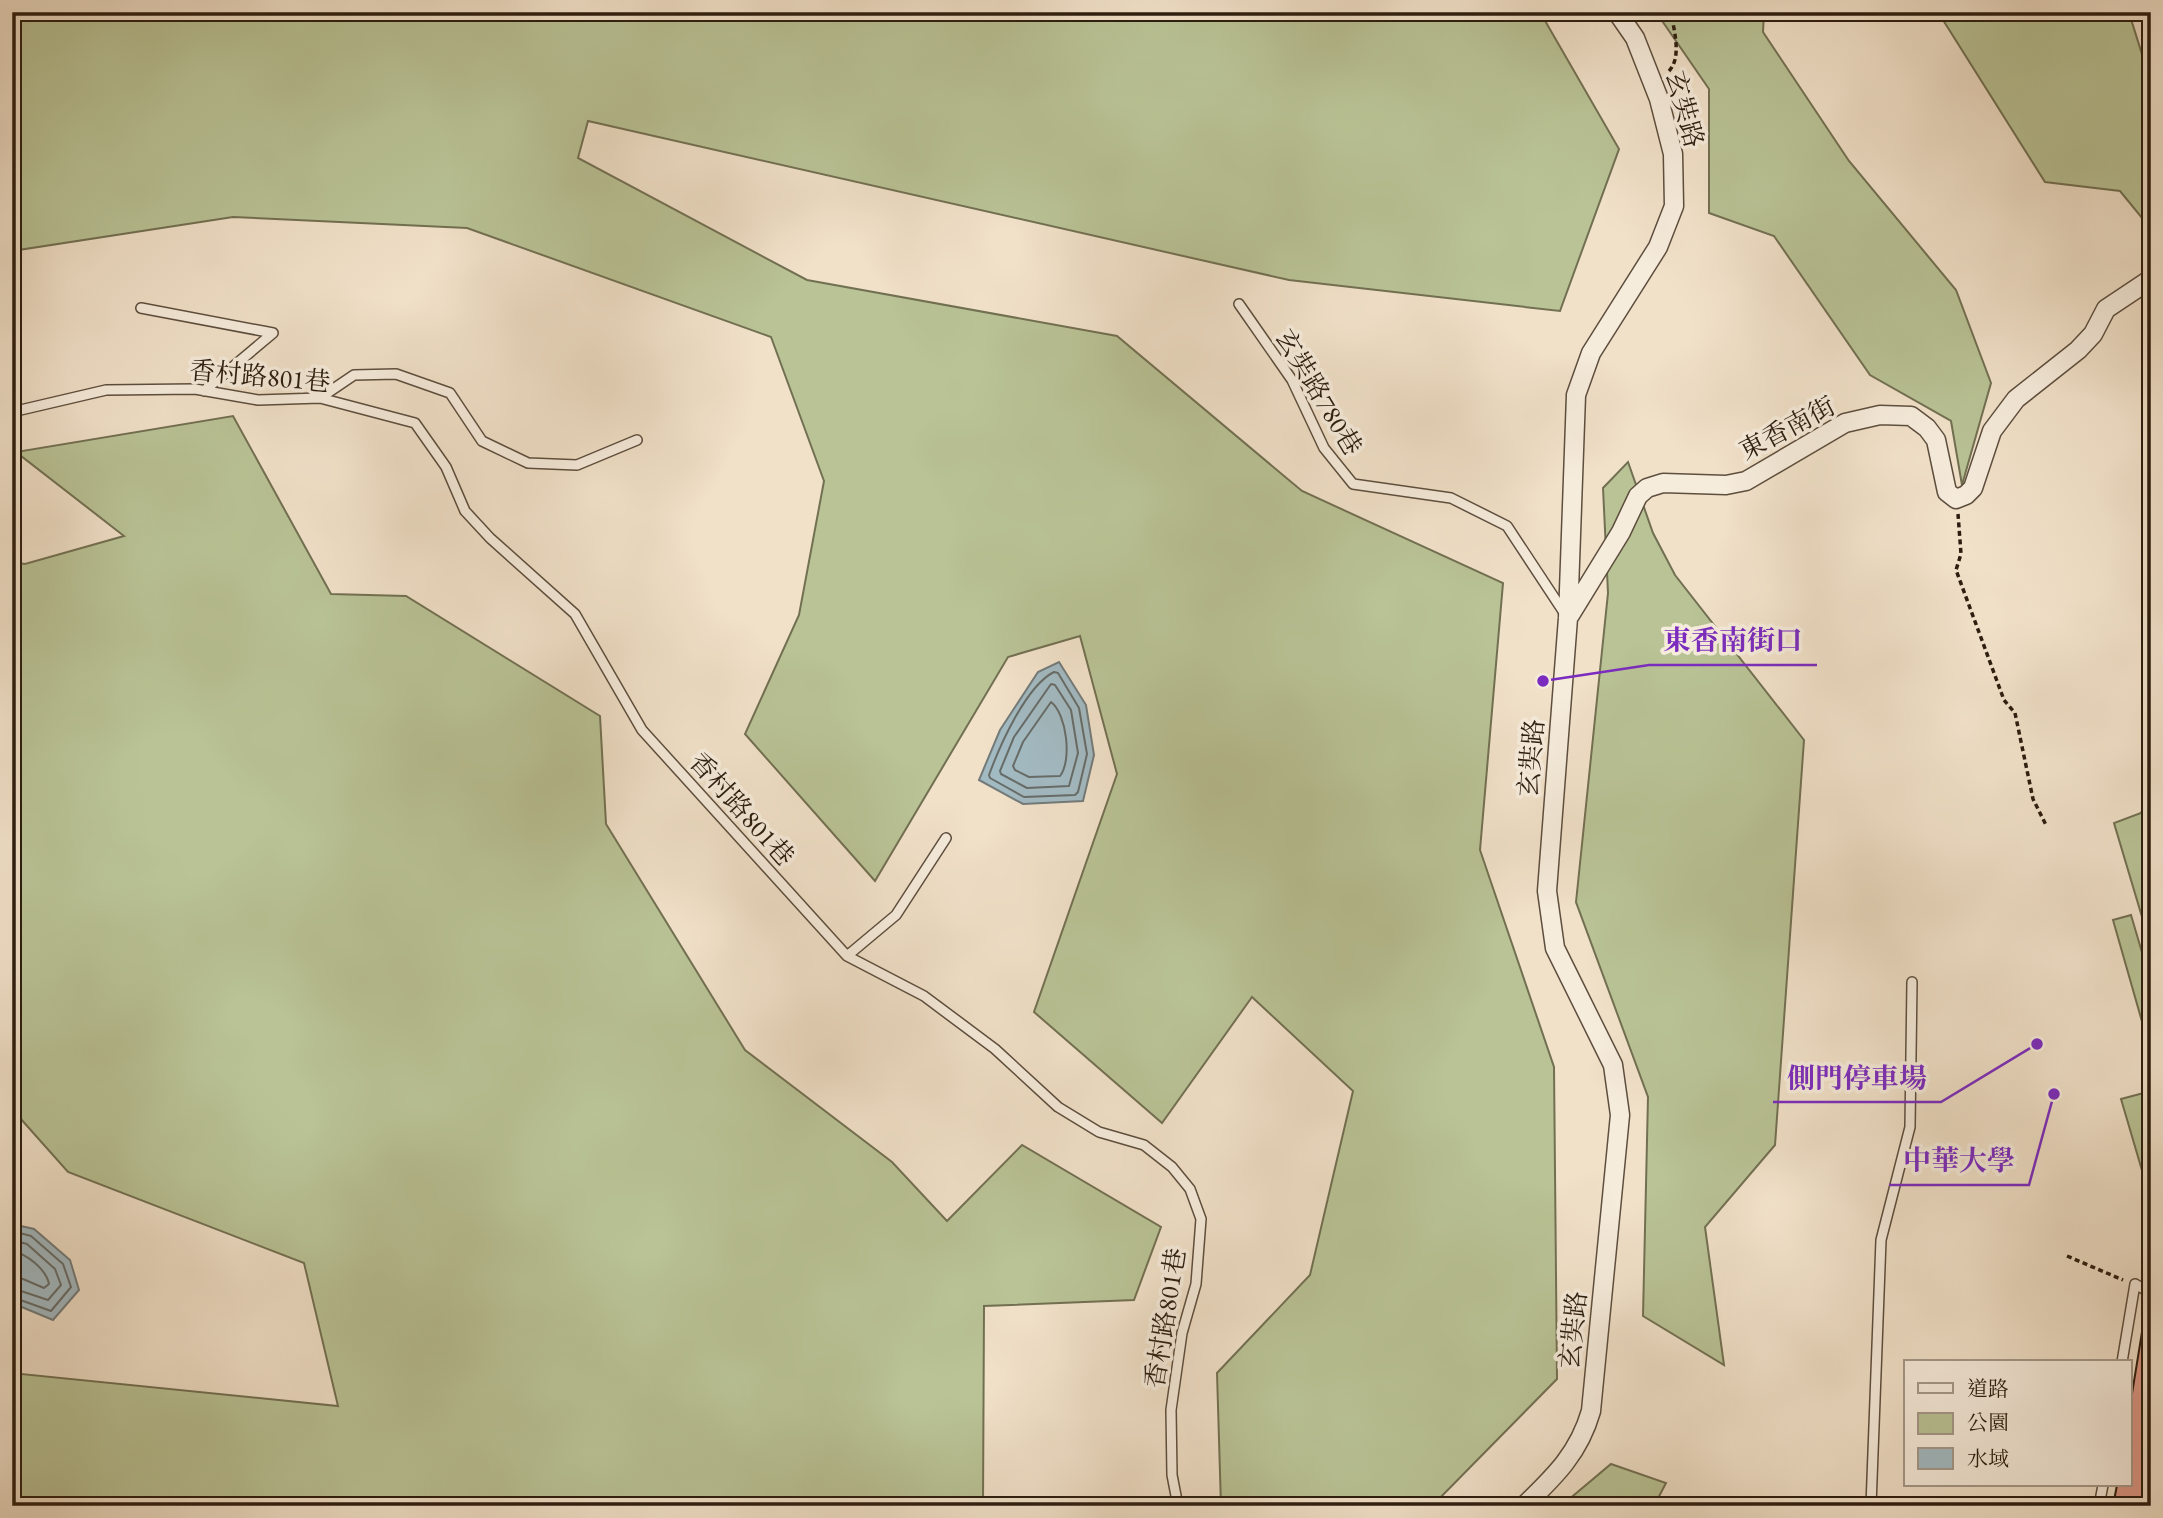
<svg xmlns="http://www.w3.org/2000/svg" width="2163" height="1518" font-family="'EB Garamond','Noto Serif TC',serif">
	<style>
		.green { fill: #b9c396; stroke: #727052; stroke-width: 2 }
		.water { fill: #a2bac2; stroke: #737b7a; stroke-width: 2 }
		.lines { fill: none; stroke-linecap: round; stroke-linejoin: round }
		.shore { stroke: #676c68; stroke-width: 2 }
		.building { fill: #dc9786; stroke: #2c1d0f; stroke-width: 2 }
		.service-casing { stroke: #5d4e3e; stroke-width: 12 }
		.minor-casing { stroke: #5d4e3e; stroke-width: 21 }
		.path { stroke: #2c1d0f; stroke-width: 3.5; stroke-dasharray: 5 3.5; stroke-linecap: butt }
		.service { stroke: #f6ecdc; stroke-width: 9 }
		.minor { stroke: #f6ecdc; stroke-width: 18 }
		.labels { text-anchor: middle; stroke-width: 7; stroke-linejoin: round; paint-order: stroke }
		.street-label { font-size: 26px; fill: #2c1d0f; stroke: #f6ecdc }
		.leader { fill: none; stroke: #7b2cbf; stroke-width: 2.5 }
		.callout-dot { fill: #7b2cbf; stroke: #f6ecdc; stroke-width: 2.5 }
		.callout-label { font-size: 28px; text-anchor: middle; font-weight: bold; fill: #7b2cbf; stroke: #f6ecdc; stroke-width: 7; stroke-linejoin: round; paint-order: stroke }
	</style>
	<rect width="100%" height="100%" fill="#f1e1c9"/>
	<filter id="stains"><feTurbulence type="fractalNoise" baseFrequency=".00286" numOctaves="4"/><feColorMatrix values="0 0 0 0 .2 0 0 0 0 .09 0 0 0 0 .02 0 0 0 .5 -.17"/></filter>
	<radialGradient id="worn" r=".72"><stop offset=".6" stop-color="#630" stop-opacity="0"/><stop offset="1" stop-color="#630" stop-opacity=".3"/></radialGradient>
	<!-- green -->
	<path class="green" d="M 12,12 L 1540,12 L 1619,149 L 1560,311 L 1289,280 L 588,121 L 578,158 L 807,280 L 1117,336 L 1302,491 L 1503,583 L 1480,850 L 1554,1067 L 1557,1379 L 1432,1506 L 1221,1506 L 1217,1373 L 1310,1275 L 1353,1091 L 1252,997 L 1162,1123 L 1034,1012 L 1117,774 L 1080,636 L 1008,657 L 875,881 L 745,734 L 799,615 L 824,481 L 771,337 L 467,228 L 233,217 L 12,251 Z
		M 1656,12 L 1764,12 L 1763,32 L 1849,161 L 1956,290 L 1991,383 L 1962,485 L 1951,421 L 1870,375 L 1774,236 L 1709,213 L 1709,89 Z
		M 1938,12 L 2135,12 L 2131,19 L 2151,83 L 2151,229 L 2120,191 L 2045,182 Z
		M 233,416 L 331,594 L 406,596 L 600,716 L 606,824 L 745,1050 L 892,1162 L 947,1221 L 1022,1145 L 1161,1227 L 1134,1300 L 984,1306 L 983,1506 L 12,1506 L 12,1373 L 338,1406 L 304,1263 L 68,1172 L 12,1109 L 12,562 L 25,564 L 124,536 L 16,452 Z
		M 1628,462 L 1653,533 L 1675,575 L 1804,740 L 1775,1145 L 1705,1227 L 1724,1365 L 1643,1316 L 1648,1097 L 1576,902 L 1608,593 L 1603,488 Z
		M 2151,794 L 2151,947 L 2114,823 L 2141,813 Z
		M 2131,915 L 2151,983 L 2151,1053 L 2113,920 Z
		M 2151,1091 L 2151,1201 L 2121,1099 Z
		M 1611,1464 L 1666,1483 L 1654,1506 L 1561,1506 Z"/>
	<!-- water -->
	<path class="water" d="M 1059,662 L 1086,705 L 1094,755 L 1083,801 L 1023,804 L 979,780 L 1000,730 L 1038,672 Z
		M 12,1224 L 34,1229 L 70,1260 L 79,1290 L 53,1320 L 12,1303 Z"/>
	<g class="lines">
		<!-- shore -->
		<path class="shore" d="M 1054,672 L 1058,673 L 1079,708 L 1087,754 L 1078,792 L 1075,795 L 1024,797 L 990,778 L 989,775 C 1000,745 1026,686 1054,672 Z
			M 1051,684 L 1055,685 L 1071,710 L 1078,753 L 1069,786 L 1027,788 L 1001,774 L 1000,771 L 1014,737 Z
			M 1051,702 C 1067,714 1072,761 1060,776 L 1029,777 L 1015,770 L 1013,766 L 1023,742 Z
			M 12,1231 L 31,1236 L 63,1264 L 71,1287 L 51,1311 L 12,1297
			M 12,1240 L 27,1244 L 55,1269 L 61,1285 L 48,1300 L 12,1288
			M 12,1251 C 27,1254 46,1269 49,1284 L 44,1288 L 23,1279 L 12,1278"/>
	</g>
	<!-- building -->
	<path class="building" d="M 2142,1332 L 2151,1333 L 2151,1506 L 2113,1506 L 2117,1485 L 2130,1485 L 2130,1406 Z"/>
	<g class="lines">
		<defs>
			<path id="service" d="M 1239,304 L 1292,380 L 1324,448 L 1353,484 L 1451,498 L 1507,526 L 1565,614
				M 141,308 L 273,333 L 204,391
				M 320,398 L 354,375 L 396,374 L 450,393 L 482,441 L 528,463 L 577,465 L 637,440
				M 12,412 L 106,390 L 195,389 L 258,400 L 320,398 L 415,423 L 446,467 L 465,511 L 490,538 L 575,614 L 642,730 L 847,956 L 924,996 L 995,1049 L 1058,1107 L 1099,1132 L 1144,1145 L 1172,1167 L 1190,1189 L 1201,1219 L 1196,1284 L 1182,1333 L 1171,1410 L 1172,1475 L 1178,1506
				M 847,956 L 896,915 L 946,838
				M 2122,1362 L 2135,1284 L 2151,1293
				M 1871,1506 L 1881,1240 L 1910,1127 L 1912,982
				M 2099,1506 L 2103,1485"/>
			<path id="minor" d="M 1570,615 L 1621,532 L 1638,496 L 1647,488 L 1663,483 L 1726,485 L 1746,481 L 1845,423 L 1880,415 L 1911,416 L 1927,428 L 1936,440 L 1947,492 L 1956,499 L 1966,495 L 1973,488 L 1992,431 L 2016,399 L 2078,350 L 2093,334 L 2106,309 L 2151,279
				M 1524,1506 C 1555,1476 1579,1453 1591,1411 L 1620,1115 L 1613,1065 L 1555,948 L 1547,891 L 1568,618 L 1576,395 L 1591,353 L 1658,247 L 1674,206 L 1673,154 L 1659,99 L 1635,38 L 1617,12"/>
		</defs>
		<!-- service casing -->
		<use href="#service" class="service-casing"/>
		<!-- minor casing -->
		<use href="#minor" class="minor-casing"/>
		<!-- path -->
		<path class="path" d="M 1669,71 C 1682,57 1674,31 1671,12
			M 1958,514 L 1961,554 L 1956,570 L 2004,700 L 2015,713 L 2033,799 L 2046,825
			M 2067,1256 L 2123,1280"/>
		<!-- service -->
		<use href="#service" class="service"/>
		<!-- minor -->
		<use href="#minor" class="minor"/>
	</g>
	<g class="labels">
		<!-- street labels -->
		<g class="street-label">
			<text transform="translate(1685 109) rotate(75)" y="9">玄奘路</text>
			<text transform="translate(260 376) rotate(5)" y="9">香村路801巷</text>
			<text transform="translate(1319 392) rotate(59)" y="9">玄奘路780巷</text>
			<text transform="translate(1787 428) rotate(-28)" y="9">東香南街</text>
			<text transform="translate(1531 758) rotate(-85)" y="9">玄奘路</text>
			<text transform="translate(742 809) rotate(48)" y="9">香村路801巷</text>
			<text transform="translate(1165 1318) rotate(-81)" y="9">香村路801巷</text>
			<text transform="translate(1573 1330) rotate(-84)" y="9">玄奘路</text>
		</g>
	</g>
	<!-- callouts -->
	<path class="leader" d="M1543 681L1649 665H1817M2037 1044L1941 1102H1773M2054 1094L2029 1185H1889"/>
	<g class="callout-dot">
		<circle cx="1543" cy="681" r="7"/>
		<circle cx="2037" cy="1044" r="7"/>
		<circle cx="2054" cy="1094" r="7"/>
	</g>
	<g class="callout-label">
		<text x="1733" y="650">東香南街口</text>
		<text x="1857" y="1088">側門停車場</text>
		<text x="1959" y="1170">中華大學</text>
	</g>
	<!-- margin -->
	<rect width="2163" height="1518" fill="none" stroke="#f1e1c9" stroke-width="42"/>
	<rect x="14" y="14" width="2135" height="1490" fill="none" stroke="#2c1d0f" stroke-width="3.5"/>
	<rect x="21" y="21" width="2121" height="1476" fill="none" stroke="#2c1d0f" stroke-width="2"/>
	<!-- legend -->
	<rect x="1904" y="1360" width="228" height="126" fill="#f6ecdc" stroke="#a5998a" stroke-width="2"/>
	<rect x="1918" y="1383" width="35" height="10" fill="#f6ecdc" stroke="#a5998a" stroke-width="2"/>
	<text x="1967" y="1396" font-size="21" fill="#2c1d0f">道路</text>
	<rect x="1918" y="1413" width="35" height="21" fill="#b9c396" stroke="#a5998a" stroke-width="2"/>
	<text x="1967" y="1430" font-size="21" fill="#2c1d0f">公園</text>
	<rect x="1918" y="1448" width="35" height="21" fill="#a2bac2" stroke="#a5998a" stroke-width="2"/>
	<text x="1967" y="1466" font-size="21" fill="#2c1d0f">水域</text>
	<rect width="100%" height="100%" filter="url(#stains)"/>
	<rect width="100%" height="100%" fill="url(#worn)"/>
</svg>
